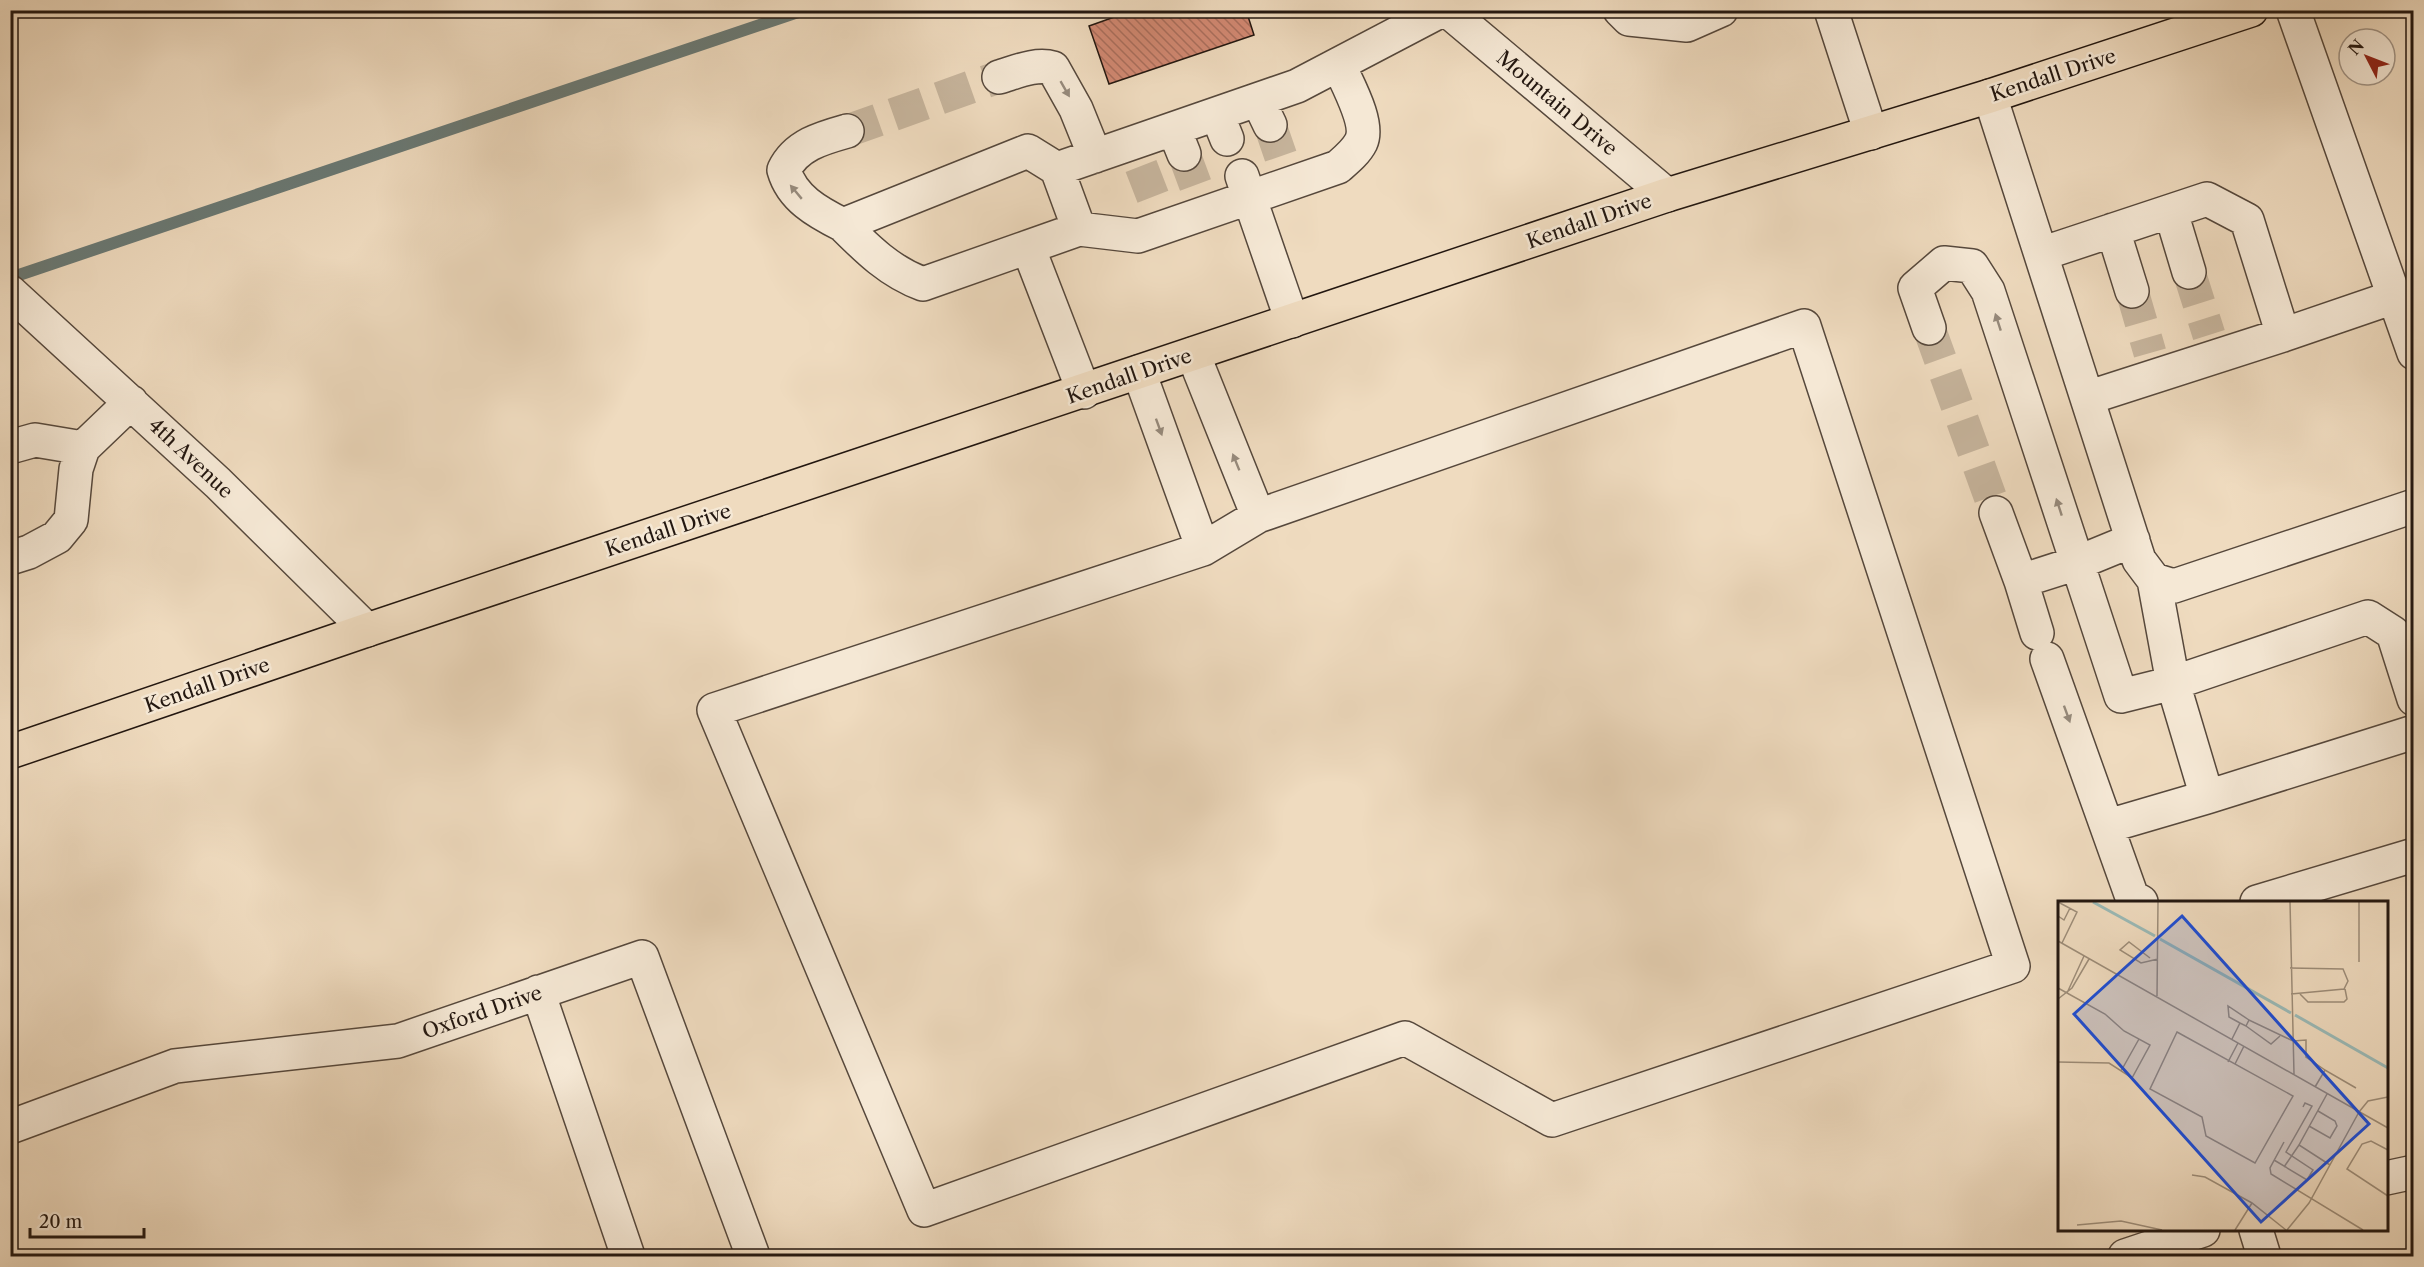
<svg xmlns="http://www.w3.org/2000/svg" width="2424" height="1267" font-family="'Libre Caslon Text',serif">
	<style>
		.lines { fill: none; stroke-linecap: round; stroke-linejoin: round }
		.stream { stroke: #6a7974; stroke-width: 12 }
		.building { fill: url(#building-back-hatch); stroke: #231710; stroke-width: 1.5 }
		.minor-tunnel { stroke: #c6b49c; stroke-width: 33; stroke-dasharray: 33 16; stroke-linecap: butt }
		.minor-casing { stroke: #56483c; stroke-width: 36 }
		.major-casing { stroke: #231710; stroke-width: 36 }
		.minor { stroke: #f5e8d5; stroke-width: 33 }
		.major { stroke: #efdbbf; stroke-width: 33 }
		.oneway { fill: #968a7c }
		.labels { text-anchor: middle; stroke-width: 5; stroke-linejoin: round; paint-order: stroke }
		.street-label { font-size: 20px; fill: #231710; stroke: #f5e8d5 }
		.inset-river { fill: none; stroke: #9abab7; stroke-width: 3 }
		.inset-road { fill: none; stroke: #9d8d79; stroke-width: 1.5 }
		.view { fill: #1d4ed8; fill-opacity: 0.15; stroke: #1d4ed8; stroke-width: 3 }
		.inset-edge { fill: none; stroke: #231710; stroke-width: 3 }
	</style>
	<defs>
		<pattern id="building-back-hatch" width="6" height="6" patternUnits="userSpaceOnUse" patternTransform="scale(1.5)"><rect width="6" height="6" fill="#d28973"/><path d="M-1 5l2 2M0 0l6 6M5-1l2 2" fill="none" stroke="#aa6f5d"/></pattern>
	</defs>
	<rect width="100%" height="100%" fill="#efdbbf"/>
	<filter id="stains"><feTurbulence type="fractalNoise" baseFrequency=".00333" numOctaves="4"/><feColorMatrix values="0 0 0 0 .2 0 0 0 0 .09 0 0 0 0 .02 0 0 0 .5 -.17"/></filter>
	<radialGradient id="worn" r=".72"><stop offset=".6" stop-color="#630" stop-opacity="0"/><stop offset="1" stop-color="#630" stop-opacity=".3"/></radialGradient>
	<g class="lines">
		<!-- stream -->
		<path class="stream" d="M 10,278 L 804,10"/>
	</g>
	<!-- building -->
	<path class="building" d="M 1134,10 L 1246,10 L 1254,35 L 1109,84 L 1089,26 Z"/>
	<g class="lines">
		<!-- minor-tunnel -->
		<path class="minor-tunnel" d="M 1270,125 L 1282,160
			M 847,131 L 999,77
			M 1184,154 L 1197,189
			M 1141,166 L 1155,202
			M 2189,272 L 2209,335
			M 2132,291 L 2150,353
			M 1929,328 L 1996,513"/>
		<defs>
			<path id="minor" d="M 1447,10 L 1667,195
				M 1620,10 L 1629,19 L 1687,25 L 1721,10
				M 1831,10 L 1871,133
				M 2293,10 L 2414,353
				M 999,77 C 1016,72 1036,63 1053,68 L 1076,109 L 1095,156
				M 1990,96 L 2139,560 L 2154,580 L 2174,586 L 2414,506
				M 1258,100 L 1270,125
				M 1217,114 L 1227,139
				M 1174,129 L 1184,154
				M 1242,176 L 1292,321
				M 2171,212 L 2189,272
				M 843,225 C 817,212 792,198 784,170 C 796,145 822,138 847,131
				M 1079,229 L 1138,236 L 1338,167 C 1346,160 1356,152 1361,142 C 1370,123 1346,82 1339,65
				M 2113,230 L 2132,291
				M 1028,247 L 923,284 C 890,272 867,249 843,225 L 1028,151 L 1057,169
				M 2041,254 L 2207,199 L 2247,220 L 2283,335 L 2087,398
				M 10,292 L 218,483 L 367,630
				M 1804,326 L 2013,966 L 1552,1120 L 1405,1038 L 924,1210 L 714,710 L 1203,549 L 1258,516 Z
				M 1929,328 L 1915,288 L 1944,263 L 1972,266 L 1988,291 L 2121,696 L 2173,683 L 2368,617 L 2393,633 L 2414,699
				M 2283,335 L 2394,297
				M 1193,354 L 1258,516
				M 1139,372 L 1203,549
				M 1084,392 L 1028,247 L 1079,229 L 1057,169 L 1297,86 L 1442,10
				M 10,447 L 35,440 L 83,448
				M 1996,513 L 2021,581 L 2037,633
				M 10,558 L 29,552 L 57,537 L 71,520 L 76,469 L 83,448 L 131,402
				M 2154,580 L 2173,683 L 2207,797
				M 2021,581 L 2077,563 L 2133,540
				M 2047,659 L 2132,897 L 2141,902
				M 2108,826 L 2207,797 L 2414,732
				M 2257,902 L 2414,855
				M 538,992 L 628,1256
				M 10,1127 L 175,1066 L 398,1041 L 642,957 L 753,1256
				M 2386,1178 L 2414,1172
				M 2256,1230 L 2264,1256
				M 2125,1256 L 2203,1230"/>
			<path id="major" d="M 10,752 L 367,630 L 1667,195 L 1990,96 L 2251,10"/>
		</defs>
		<!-- minor casing -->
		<use href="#minor" class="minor-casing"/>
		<!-- major casing -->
		<use href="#major" class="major-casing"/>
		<!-- minor -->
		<use href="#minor" class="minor"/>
		<!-- major -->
		<use href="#major" class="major"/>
	</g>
	<!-- one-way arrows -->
	<defs><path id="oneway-solid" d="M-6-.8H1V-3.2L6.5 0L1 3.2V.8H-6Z" transform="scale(1.5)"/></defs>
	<g class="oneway">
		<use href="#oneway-solid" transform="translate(1065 89) rotate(60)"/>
		<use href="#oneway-solid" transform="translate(796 192) rotate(-130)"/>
		<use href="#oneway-solid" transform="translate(1998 322) rotate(-108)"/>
		<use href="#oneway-solid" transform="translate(1159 427) rotate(70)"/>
		<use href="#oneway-solid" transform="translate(1236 462) rotate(-112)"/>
		<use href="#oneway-solid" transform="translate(2059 507) rotate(-108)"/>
		<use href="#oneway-solid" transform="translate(2067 714) rotate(70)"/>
	</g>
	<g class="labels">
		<!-- street labels -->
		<g class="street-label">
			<text transform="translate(2053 75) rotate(-18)" y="7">Kendall Drive</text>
			<text transform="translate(1557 103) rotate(40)" y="7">Mountain Drive</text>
			<text transform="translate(1589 221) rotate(-19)" y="7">Kendall Drive</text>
			<text transform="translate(1129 376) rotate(-19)" y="7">Kendall Drive</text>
			<text transform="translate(191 458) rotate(43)" y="7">4th Avenue</text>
			<text transform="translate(668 530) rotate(-18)" y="7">Kendall Drive</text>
			<text transform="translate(207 685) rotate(-19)" y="7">Kendall Drive</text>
			<text transform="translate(482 1012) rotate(-19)" y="7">Oxford Drive</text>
		</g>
	</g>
	<!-- overview -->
	<g transform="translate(2058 901)">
		<rect width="330" height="330" fill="#efdbbf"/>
		<path class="inset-river" d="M 35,1 L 97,35M 102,38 L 233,112M 237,114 L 330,167"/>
		<path class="inset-road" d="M 0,1 L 19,11 L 4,42M 232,1 L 236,173M 301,1 L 301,61M 0,15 L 6,19 L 12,7M 0,40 L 330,227M 92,57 L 71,41 L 62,49 L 83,62 L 100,58M 232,67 L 285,68 L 290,80 L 286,88 L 233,93M 0,87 L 47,113 L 66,130 L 92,144 L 74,177 L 51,162 L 0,161M 9,92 L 26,55M 242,93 L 250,101 L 286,101 L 289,98 L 287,88M 99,95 L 100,1M 0,98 L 14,87 L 31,58M 182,122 L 171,116 L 170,105 L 191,119M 188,125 L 213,143 L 222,135M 119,131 L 235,195 L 197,262 L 148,235 L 144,216 L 92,188 ZM 174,138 L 182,122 L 188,125 L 191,119 L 235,140 L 248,139 L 248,156 L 267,169M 170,161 L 180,142M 177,163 L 186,145M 63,170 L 81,138M 257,186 L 267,169 L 298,187M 269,193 L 241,244 L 272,264M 301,211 L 310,200 L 330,196M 251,225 L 272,237 L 279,225 L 277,220 L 260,210M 226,241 L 212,267 L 213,273 L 305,329M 330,249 L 313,240 L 304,243 L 289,268 L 330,295M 216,259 L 249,279 L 255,269 L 228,251 L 254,205 L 247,202 L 245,206M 226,266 L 241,244M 134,274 L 147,276 L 194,302 L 228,329M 19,324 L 63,320 L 104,329M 177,329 L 194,302M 229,329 L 251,302 L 301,211"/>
		<path class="view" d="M 124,15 L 311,223 L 203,321 L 16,113 Z"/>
		<rect width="330" height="330" class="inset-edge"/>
	</g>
	<!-- margin -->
	<rect width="2424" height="1267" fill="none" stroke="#efdbbf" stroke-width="36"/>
	<rect x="12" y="12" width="2400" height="1243" fill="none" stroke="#231710" stroke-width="3"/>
	<rect x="18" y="18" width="2388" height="1231" fill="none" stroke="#231710" stroke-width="1.5"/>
	<!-- north arrow -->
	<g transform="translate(2367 57) rotate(312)"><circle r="28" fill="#f5e8d5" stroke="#a19486" stroke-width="1.5"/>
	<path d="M0-4.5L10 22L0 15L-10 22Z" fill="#8f2418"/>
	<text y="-9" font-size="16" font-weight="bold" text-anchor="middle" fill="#231710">N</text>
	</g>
	<!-- scale -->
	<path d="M30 1228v9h114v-9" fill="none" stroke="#231710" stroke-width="3"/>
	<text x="39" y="1228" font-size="18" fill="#231710" stroke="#f5e8d5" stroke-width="4.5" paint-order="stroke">20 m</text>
	<rect width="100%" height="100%" filter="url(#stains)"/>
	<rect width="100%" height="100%" fill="url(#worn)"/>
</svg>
